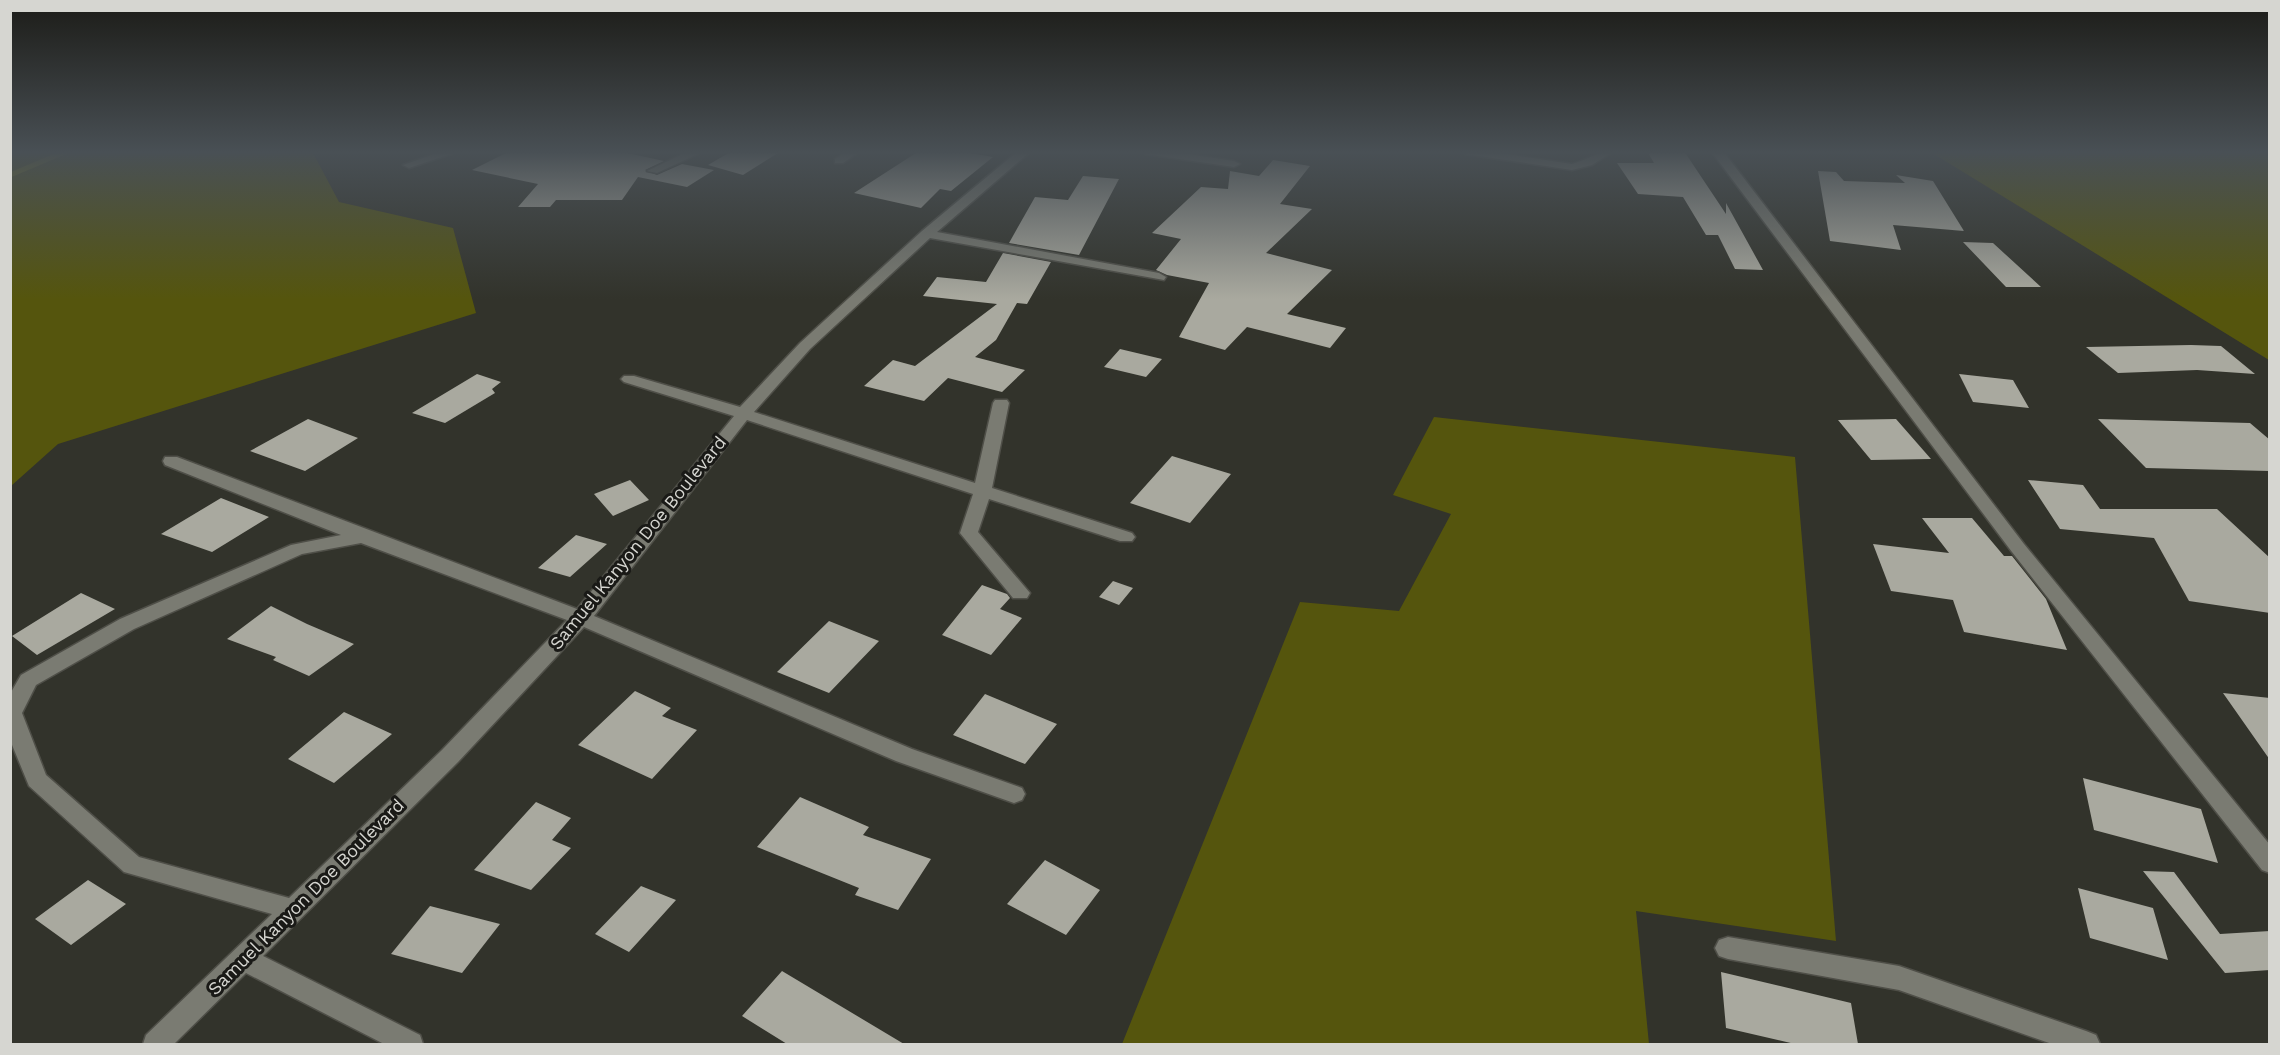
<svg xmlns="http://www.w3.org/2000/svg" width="2280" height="1055" font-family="'Work Sans',sans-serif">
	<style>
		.green { fill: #55550d }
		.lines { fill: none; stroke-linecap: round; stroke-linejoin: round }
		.stream { stroke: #7d7c10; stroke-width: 5 }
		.building { fill: #a9a99f }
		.minor-casing { stroke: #4f4f48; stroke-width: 3 }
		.minor { fill: #7a7b72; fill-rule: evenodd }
		.labels { text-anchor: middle; stroke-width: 6; stroke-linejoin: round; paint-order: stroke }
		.street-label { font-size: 18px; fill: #d6d6d1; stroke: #1a1a17 }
	</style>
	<rect width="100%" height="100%" fill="#32332b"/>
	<!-- green -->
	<path class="green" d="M 11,151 L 312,151 L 339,202 L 453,228 L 476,313 L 58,444 L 11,486 Z
		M 1929,151 L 2269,151 L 2269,360 Z
		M 1434,417 L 1795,457 L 1836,941 L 1636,911 L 1649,1044 L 1122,1044 L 1300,602 L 1399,611 L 1451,514 L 1393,495 Z"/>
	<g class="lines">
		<!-- stream -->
		<path class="stream" d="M 10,175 L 67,151"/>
	</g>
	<!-- building -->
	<path class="building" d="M 510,151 L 618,151 L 664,161 L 645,170 L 657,175 L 682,164 L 714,170 L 687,187 L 638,177 L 622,200 L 556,200 L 550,207 L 518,207 L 538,184 L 472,170 Z
		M 732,151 L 781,151 L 743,175 L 708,165 Z
		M 919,151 L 958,151 L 993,157 L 951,191 L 940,189 L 921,208 L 854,193 Z
		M 1647,151 L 1684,151 L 1726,214 L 1726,203 L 1763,270 L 1735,269 L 1718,235 L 1706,235 L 1683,197 L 1638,194 L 1617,163 L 1654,163 Z
		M 1273,160 L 1310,166 L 1280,204 L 1312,209 L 1266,253 L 1332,270 L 1287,314 L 1346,328 L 1330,348 L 1247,327 L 1225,350 L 1179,337 L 1209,283 L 1167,275 L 1156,270 L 1181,239 L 1152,233 L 1201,187 L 1228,189 L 1230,171 L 1259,176 Z
		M 1818,171 L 1836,172 L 1844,181 L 1905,183 L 1896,175 L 1933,181 L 1964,231 L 1893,225 L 1901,250 L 1830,241 Z
		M 1083,176 L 1119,179 L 1079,255 L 1009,243 L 1035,197 L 1068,200 Z
		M 1963,242 L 1993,243 L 2041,287 L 2006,287 Z
		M 1003,253 L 1051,262 L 1027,304 L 1017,303 L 996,340 L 975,357 L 1025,370 L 1002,392 L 948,378 L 924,401 L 864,386 L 893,360 L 915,366 L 997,304 L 923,296 L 937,277 L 986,282 Z
		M 2191,345 L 2221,346 L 2255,374 L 2197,370 L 2118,373 L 2086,347 Z
		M 1120,349 L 1162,359 L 1146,377 L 1104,367 Z
		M 477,374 L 501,382 L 492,389 L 495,393 L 445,423 L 412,413 Z
		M 1959,374 L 2013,380 L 2029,408 L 1973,402 Z
		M 308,419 L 358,438 L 305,471 L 250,451 Z
		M 1896,419 L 1931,459 L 1871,460 L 1838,420 Z
		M 2098,419 L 2250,423 L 2270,440 L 2270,471 L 2146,468 Z
		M 1172,456 L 1231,474 L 1190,523 L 1130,503 Z
		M 630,480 L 649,500 L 613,516 L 594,494 Z
		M 2028,480 L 2083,485 L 2100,509 L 2217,509 L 2270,558 L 2270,613 L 2189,601 L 2154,538 L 2060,529 Z
		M 221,498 L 269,517 L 212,552 L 161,534 Z
		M 1922,518 L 1972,518 L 2004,556 L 2012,556 L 2046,599 L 2067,650 L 1964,632 L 1953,600 L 1891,591 L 1873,544 L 1949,553 Z
		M 576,535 L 607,544 L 570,577 L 538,568 Z
		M 1113,581 L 1133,588 L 1119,605 L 1099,597 Z
		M 982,585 L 1007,594 L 1010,598 L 1000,609 L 1022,618 L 991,655 L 942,635 Z
		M 81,593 L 115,609 L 37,655 L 12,636 Z
		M 271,606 L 307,624 L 354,644 L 309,676 L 273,660 L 276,657 L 227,639 Z
		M 829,621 L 879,641 L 829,693 L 777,672 Z
		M 635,691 L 671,708 L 662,716 L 697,730 L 652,779 L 578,745 Z
		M 2223,693 L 2270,698 L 2270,760 Z
		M 985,694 L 1057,724 L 1025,764 L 953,735 Z
		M 344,712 L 392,734 L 334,783 L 288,759 Z
		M 2083,778 L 2201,809 L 2218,863 L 2094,830 Z
		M 800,797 L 869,827 L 863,835 L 931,859 L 898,910 L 855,895 L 859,888 L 757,847 Z
		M 536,802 L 571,818 L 552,840 L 571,848 L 531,890 L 474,870 Z
		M 1045,860 L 1100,890 L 1066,935 L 1007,904 Z
		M 2143,871 L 2174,872 L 2220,934 L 2270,931 L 2270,970 L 2225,973 Z
		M 88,880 L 126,904 L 71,945 L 35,919 Z
		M 641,886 L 676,900 L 629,952 L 595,934 Z
		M 2078,888 L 2153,908 L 2168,960 L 2090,938 Z
		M 430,906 L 500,924 L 462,973 L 391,954 Z
		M 782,971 L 904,1044 L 787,1044 L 742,1016 Z
		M 1721,972 L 1851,1003 L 1858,1044 L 1795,1044 L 1726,1028 Z"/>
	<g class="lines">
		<defs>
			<path id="minor" d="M 443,151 L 460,151 L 409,168 L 403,165 Z
				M 689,151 L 704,151 L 657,173 L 647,171 Z
				M 847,151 L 860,151 L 843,163 L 835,163 L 835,159 Z
				M 1018,151 L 1031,151 L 937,232 L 1159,273 L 1166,277 L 1164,280 L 930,238 L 810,349 L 754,412 L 975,483 L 993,403 L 995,400 L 1007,400 L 1009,403 L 992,488 L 1132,533 L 1135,537 L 1132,541 L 1120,541 L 989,499 L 978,532 L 1030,593 L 1027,598 L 1013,598 L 960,533 L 973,494 L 747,420 L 594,616 L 912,749 L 1022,788 L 1025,794 L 1022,800 L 1014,803 L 896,761 L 584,627 L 458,762 L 263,956 L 420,1035 L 423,1044 L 384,1044 L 246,973 L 174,1044 L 143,1044 L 146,1035 L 272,914 L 124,872 L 29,786 L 10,740 L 10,694 L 21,675 L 120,619 L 291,545 L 341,535 L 165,465 L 163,461 L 165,457 L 177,457 L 577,609 L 734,416 L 624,382 L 621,379 L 624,376 L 634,376 L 740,407 L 800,343 L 922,231 ZM 361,543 L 567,620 L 442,750 L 289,898 L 139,857 L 46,775 L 22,713 L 36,685 L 134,629 L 302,554 Z
				M 1139,151 L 1168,151 L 1234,161 L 1240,164 L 1234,167 L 1145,154 Z
				M 1459,151 L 1487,151 L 1572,164 C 1587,160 1598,151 1614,151 L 1592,165 L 1572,170 L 1465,154 Z
				M 1711,151 L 1723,151 L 2024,544 L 2270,845 L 2270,873 L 2262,870 L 2012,552 Z
				M 1728,937 L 1899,966 L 2086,1031 L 2096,1035 L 2100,1044 L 2052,1044 L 1899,990 L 1728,959 L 1719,956 L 1715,948 L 1719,940 Z"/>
		</defs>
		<!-- minor casing -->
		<use href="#minor" class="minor-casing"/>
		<!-- minor -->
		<use href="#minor" class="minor"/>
	</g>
	<!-- sky -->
	<linearGradient id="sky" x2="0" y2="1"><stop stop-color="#1c1c18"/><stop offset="0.51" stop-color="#495055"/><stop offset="1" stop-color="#495055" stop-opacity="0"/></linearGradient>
	<rect width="2280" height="299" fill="url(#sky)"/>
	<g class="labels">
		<!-- street labels -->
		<g class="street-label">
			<text transform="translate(638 543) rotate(-51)" y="6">Samuel Kanyon Doe Boulevard</text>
			<text transform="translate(306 897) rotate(-45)" y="6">Samuel Kanyon Doe Boulevard</text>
		</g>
	</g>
	<!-- border -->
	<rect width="2280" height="1055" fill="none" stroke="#d6d6d1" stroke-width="24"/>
</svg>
